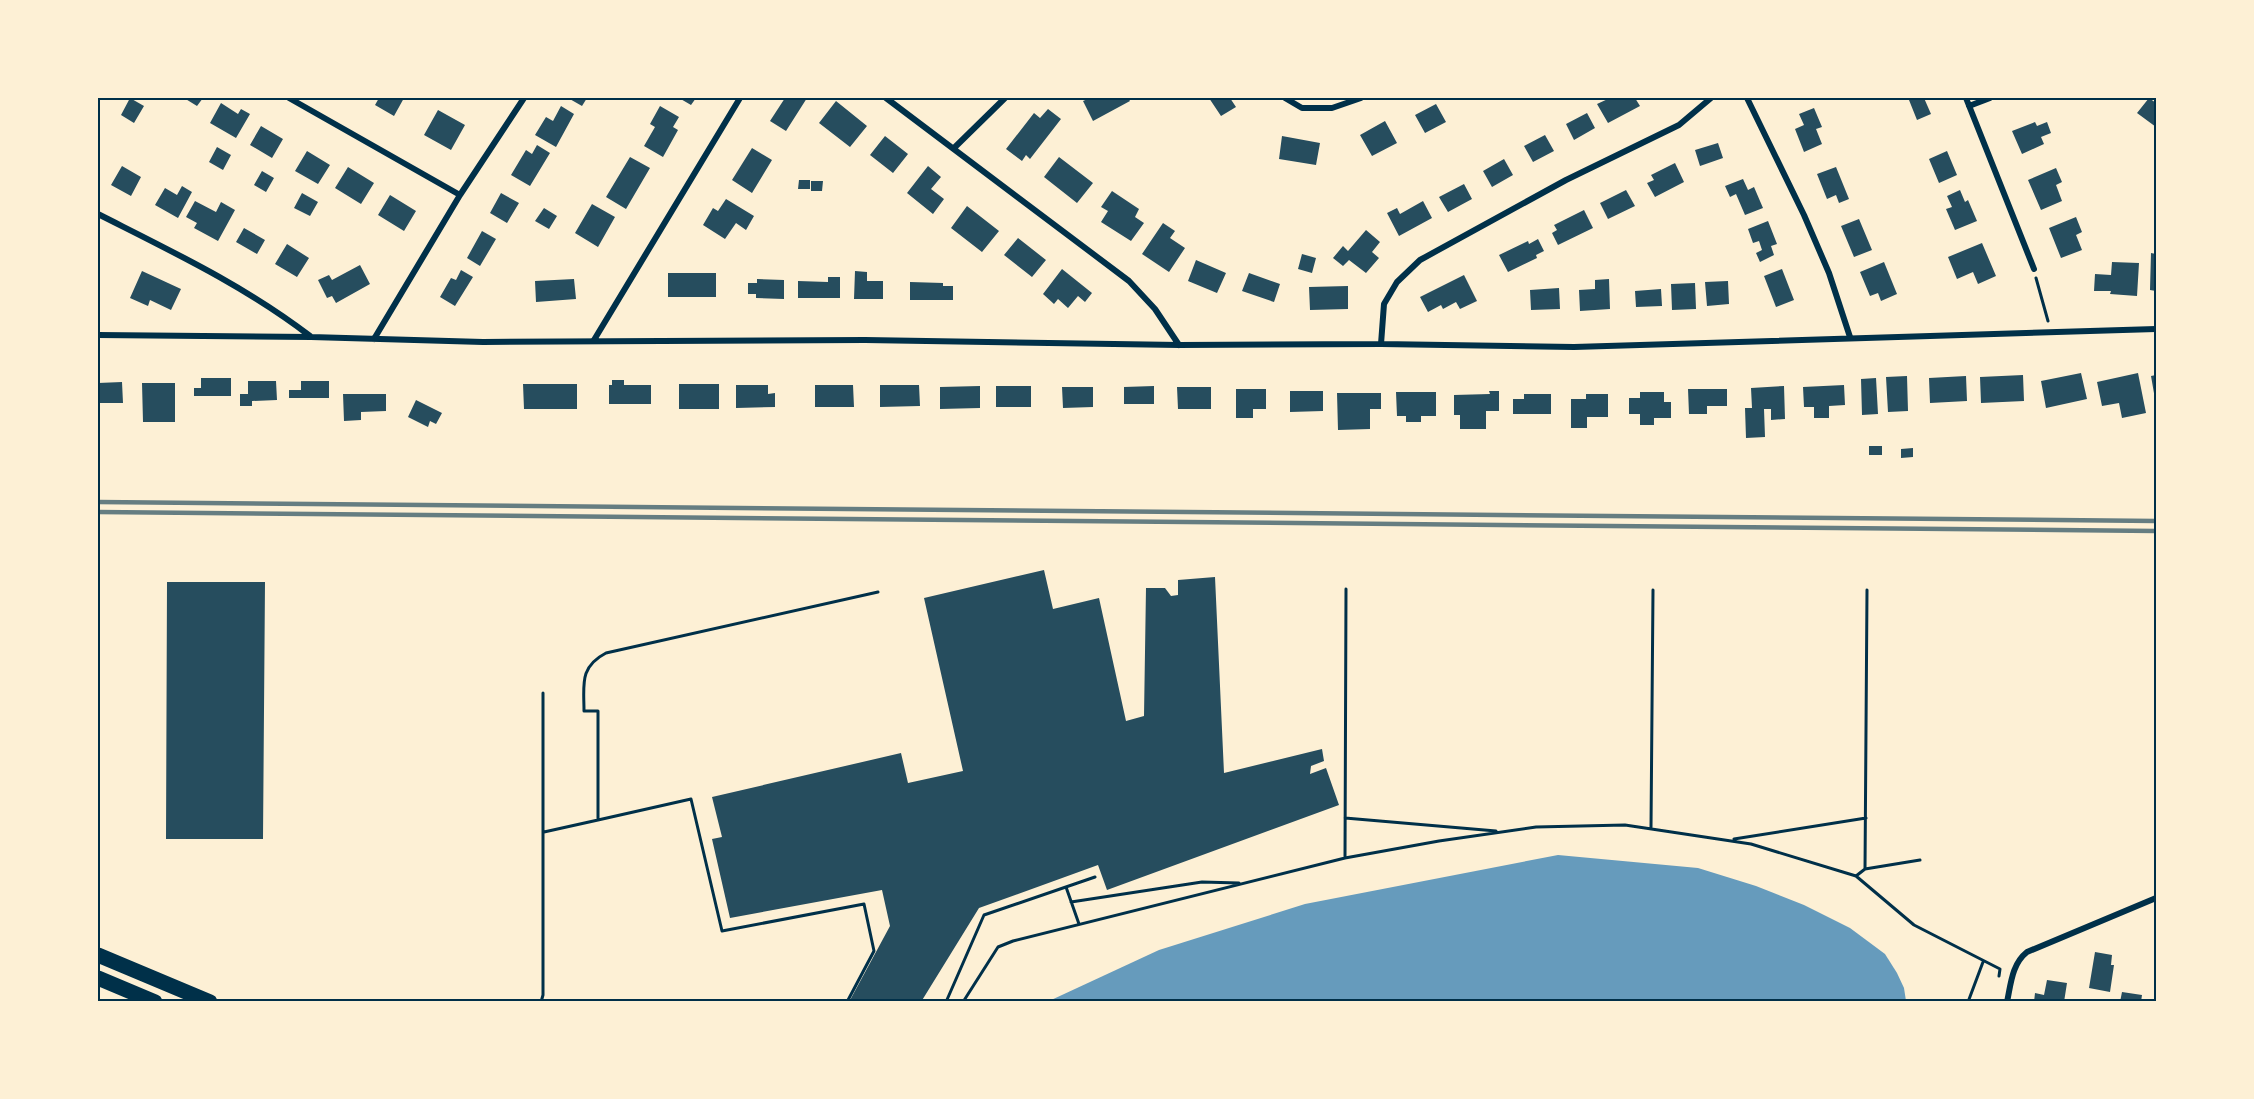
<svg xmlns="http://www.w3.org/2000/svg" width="2254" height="1099" font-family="'Archivo Narrow',sans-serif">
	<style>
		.water { fill: #669bbc }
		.building { fill: #264d5e }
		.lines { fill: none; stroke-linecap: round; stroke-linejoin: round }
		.path { stroke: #003049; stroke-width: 3 }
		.minor { stroke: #003049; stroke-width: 6 }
		.primary { stroke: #003049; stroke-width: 15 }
		.rail { stroke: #657d81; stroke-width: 4.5 }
		.neatline { fill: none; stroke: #003049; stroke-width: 2 }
	</style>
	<rect width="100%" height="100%" fill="#fdf0d5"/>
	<!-- water -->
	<path class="water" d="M 1558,855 L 1698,868 L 1756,886 L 1804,905 L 1850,928 L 1885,954 L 1897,973 L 1904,988 L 1906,1001 L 1049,1001 L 1159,950 L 1305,904 Z"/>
	<!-- building -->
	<path class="building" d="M 130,98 L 144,106 L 134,123 L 121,115 Z
		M 184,98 L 203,98 L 197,106 Z
		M 379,98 L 404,98 L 394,116 L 375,105 Z
		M 568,98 L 587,98 L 582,106 Z
		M 679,98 L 696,98 L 691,105 Z
		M 785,98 L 807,98 L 786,131 L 770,121 Z
		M 1090,98 L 1128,98 L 1130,101 L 1093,121 L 1083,101 Z
		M 1209,98 L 1230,98 L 1236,107 L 1221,116 Z
		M 1610,98 L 1635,98 L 1640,106 L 1608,123 L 1597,104 Z
		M 1915,98 L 1924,98 L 1931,114 L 1917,120 L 1909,100 Z
		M 2149,98 L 2156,103 L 2156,127 L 2137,113 Z
		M 836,101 L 867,126 L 850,147 L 819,123 Z
		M 221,103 L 238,114 L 241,109 L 250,114 L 236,138 L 210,123 Z
		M 1436,104 L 1446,122 L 1425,133 L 1415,115 Z
		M 561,106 L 574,114 L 556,147 L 535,135 L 546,117 L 553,121 Z
		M 660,106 L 679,117 L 673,127 L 678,130 L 663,157 L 644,146 L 655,127 L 650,124 Z
		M 1814,108 L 1822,127 L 1816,129 L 1822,144 L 1804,152 L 1795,129 L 1804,125 L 1799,114 Z
		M 1048,109 L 1061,119 L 1030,159 L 1026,155 L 1022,161 L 1006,149 L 1034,113 L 1040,118 Z
		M 438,110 L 465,125 L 451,150 L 424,135 Z
		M 1587,113 L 1595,128 L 1574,140 L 1566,124 Z
		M 1385,121 L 1397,143 L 1372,156 L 1360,135 Z
		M 2035,122 L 2037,126 L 2047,122 L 2051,133 L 2041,137 L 2044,144 L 2022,154 L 2012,131 Z
		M 261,126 L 283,139 L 272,158 L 250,145 Z
		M 1545,135 L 1554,151 L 1533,162 L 1524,146 Z
		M 885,136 L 908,154 L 893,173 L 870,155 Z
		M 1282,136 L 1320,143 L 1316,165 L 1279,159 Z
		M 1718,143 L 1723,158 L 1700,166 L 1695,150 Z
		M 537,145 L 550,153 L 530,186 L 511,175 L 526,150 L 532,154 Z
		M 217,147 L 231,155 L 223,170 L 209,162 Z
		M 752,148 L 772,160 L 752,193 L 732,180 Z
		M 307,151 L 330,165 L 318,184 L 295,171 Z
		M 1947,151 L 1957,175 L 1939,183 L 1929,159 Z
		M 630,157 L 650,168 L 626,209 L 606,197 Z
		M 1059,157 L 1093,183 L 1077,203 L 1044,177 Z
		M 1504,159 L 1513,175 L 1492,187 L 1483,171 Z
		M 1675,163 L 1684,182 L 1655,197 L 1647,183 L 1654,180 L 1651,175 Z
		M 122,166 L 141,177 L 131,196 L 111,185 Z
		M 928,166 L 941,177 L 931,189 L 944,199 L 933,214 L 907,193 Z
		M 348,167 L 374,183 L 361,204 L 335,188 Z
		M 1836,167 L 1849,199 L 1839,203 L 1836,195 L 1827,199 L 1817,174 Z
		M 2056,168 L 2062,182 L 2056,185 L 2062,201 L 2041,210 L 2028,180 Z
		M 262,171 L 274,178 L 266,192 L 254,185 Z
		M 1743,179 L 1748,190 L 1754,187 L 1763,208 L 1745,215 L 1736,194 L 1730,197 L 1725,186 Z
		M 799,180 L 810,180 L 810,189 L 798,189 Z
		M 811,181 L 823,181 L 822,191 L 811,191 Z
		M 1464,184 L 1472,199 L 1448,212 L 1439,197 Z
		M 182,186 L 192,192 L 178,218 L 155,205 L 165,188 L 177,195 Z
		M 1626,190 L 1635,206 L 1608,219 L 1600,203 Z
		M 1960,190 L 1965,202 L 1968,200 L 1977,221 L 1955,230 L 1946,209 L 1952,207 L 1947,196 Z
		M 1112,191 L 1139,209 L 1135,217 L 1144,223 L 1131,241 L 1101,222 L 1108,211 L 1101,207 Z
		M 302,193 L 318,202 L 310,216 L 294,208 Z
		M 501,193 L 519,203 L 507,223 L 490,213 Z
		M 390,195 L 416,211 L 404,231 L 378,215 Z
		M 726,199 L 754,216 L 746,230 L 736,223 L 725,239 L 703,225 L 713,208 L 718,211 Z
		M 195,201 L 216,212 L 221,202 L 235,210 L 218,241 L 194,228 L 197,223 L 186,217 Z
		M 1423,201 L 1432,218 L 1399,236 L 1387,213 L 1397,208 L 1400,214 Z
		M 592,204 L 615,217 L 598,247 L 575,233 Z
		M 967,206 L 999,231 L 982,252 L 951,228 Z
		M 544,208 L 557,216 L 549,229 L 535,221 Z
		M 1584,210 L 1593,228 L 1558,245 L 1552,233 L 1557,230 L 1554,225 Z
		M 2076,217 L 2082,232 L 2076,235 L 2082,250 L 2061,258 L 2049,228 Z
		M 1859,219 L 1872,250 L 1854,257 L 1841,226 Z
		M 1768,221 L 1777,244 L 1771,246 L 1774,255 L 1760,262 L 1756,253 L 1762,250 L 1759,241 L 1753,243 L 1748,229 Z
		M 1163,223 L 1175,231 L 1170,238 L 1185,248 L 1169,272 L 1142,254 Z
		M 244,228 L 265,240 L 257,254 L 236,242 Z
		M 1366,230 L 1380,242 L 1372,252 L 1379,258 L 1366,273 L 1349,260 L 1343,266 L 1333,258 L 1343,246 L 1348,251 Z
		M 482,231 L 496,239 L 480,266 L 467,258 Z
		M 1018,238 L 1046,260 L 1032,277 L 1004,255 Z
		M 1538,239 L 1544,251 L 1536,255 L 1537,258 L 1508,272 L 1499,255 L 1528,241 L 1529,244 Z
		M 1982,243 L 1996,276 L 1978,284 L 1973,272 L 1957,279 L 1948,257 Z
		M 287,244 L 309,258 L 297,277 L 275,264 Z
		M 2151,253 L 2156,254 L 2156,291 L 2150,290 Z
		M 1302,254 L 1316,258 L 1312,273 L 1298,269 Z
		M 1196,260 L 1226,273 L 1217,293 L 1188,281 Z
		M 1884,262 L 1897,294 L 1881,301 L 1878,293 L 1870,296 L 1860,272 Z
		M 2112,262 L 2139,263 L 2137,296 L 2110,294 L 2111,291 L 2094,291 L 2095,274 L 2111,275 Z
		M 360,265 L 370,284 L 336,303 L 332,296 L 327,298 L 318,280 L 329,275 L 332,280 Z
		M 1062,269 L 1092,293 L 1085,302 L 1078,296 L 1068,308 L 1058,299 L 1054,304 L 1043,294 Z
		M 1782,269 L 1794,300 L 1776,307 L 1764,276 Z
		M 461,270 L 473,277 L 455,306 L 440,297 L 451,278 L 456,280 Z
		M 142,271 L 181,289 L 171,310 L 150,300 L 148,306 L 130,298 Z
		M 855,271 L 867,272 L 867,281 L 883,281 L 883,299 L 854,299 Z
		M 668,273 L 716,273 L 716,297 L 668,297 Z
		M 1249,273 L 1280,284 L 1274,302 L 1242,291 Z
		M 1464,275 L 1477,301 L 1460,309 L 1456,302 L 1443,309 L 1441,305 L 1428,312 L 1420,297 Z
		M 828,277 L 840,277 L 840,298 L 798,298 L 798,281 L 828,282 Z
		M 574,279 L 576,299 L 536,302 L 535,281 Z
		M 757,279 L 784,280 L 784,299 L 756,298 L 756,294 L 748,294 L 748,283 L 757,283 Z
		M 1609,279 L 1610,309 L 1580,311 L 1579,290 L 1595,289 L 1595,280 Z
		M 1728,281 L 1729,304 L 1707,306 L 1705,282 Z
		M 910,282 L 943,283 L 943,286 L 953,286 L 953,300 L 910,300 Z
		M 1695,283 L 1696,309 L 1672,310 L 1671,284 Z
		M 1348,286 L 1348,309 L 1310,310 L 1309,287 Z
		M 1559,288 L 1560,309 L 1531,310 L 1530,290 Z
		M 1661,289 L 1662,306 L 1636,307 L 1635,291 Z
		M 2081,373 L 2087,399 L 2046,408 L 2041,381 Z
		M 2138,373 L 2146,413 L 2122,418 L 2119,403 L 2102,406 L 2097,382 Z
		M 2023,375 L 2024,401 L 1981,403 L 1980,377 Z
		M 2156,375 L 2156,399 L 2155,399 L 2151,376 Z
		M 1907,376 L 1908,411 L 1888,412 L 1886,377 Z
		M 1966,376 L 1967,401 L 1930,403 L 1929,378 Z
		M 201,378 L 231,378 L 231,396 L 194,396 L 194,388 L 201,388 Z
		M 1876,378 L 1878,414 L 1862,415 L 1861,379 Z
		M 612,380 L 624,380 L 624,385 L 651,385 L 651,404 L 609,404 L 609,385 L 612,385 Z
		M 248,381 L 276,381 L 277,400 L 252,401 L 252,406 L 240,406 L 240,394 L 248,394 Z
		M 301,381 L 329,381 L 329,398 L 289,398 L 289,390 L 301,390 Z
		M 122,382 L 123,403 L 98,403 L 98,383 Z
		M 142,383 L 175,383 L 175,422 L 143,422 Z
		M 523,384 L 577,384 L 577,409 L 524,409 Z
		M 679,384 L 719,384 L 719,409 L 679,409 Z
		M 736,385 L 768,385 L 768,394 L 775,393 L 775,407 L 736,408 Z
		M 815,385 L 853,385 L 854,407 L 815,407 Z
		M 880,385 L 919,385 L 920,406 L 880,407 Z
		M 1844,385 L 1845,405 L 1829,406 L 1829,418 L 1814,418 L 1814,407 L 1804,407 L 1803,387 Z
		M 980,386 L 980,408 L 940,409 L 940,387 Z
		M 996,386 L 1031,386 L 1031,407 L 996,407 Z
		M 1154,386 L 1154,404 L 1124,404 L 1124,387 Z
		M 1784,386 L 1785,419 L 1771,420 L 1771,409 L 1764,409 L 1765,437 L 1746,438 L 1745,408 L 1752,408 L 1751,388 Z
		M 1062,387 L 1093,387 L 1093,407 L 1063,408 Z
		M 1177,387 L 1211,387 L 1211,409 L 1178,409 Z
		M 1236,389 L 1266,389 L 1266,409 L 1253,409 L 1253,418 L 1236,418 Z
		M 1688,389 L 1727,389 L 1727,406 L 1707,406 L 1707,414 L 1689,414 Z
		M 1290,391 L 1323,391 L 1323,411 L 1290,412 Z
		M 1489,391 L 1499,391 L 1499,411 L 1486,411 L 1486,429 L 1460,429 L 1460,415 L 1454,415 L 1454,395 L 1490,394 Z
		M 1396,392 L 1436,392 L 1436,416 L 1421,416 L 1421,422 L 1406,422 L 1406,416 L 1397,416 Z
		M 1640,392 L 1664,392 L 1664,402 L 1671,402 L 1671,418 L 1654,418 L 1654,425 L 1640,425 L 1640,414 L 1629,414 L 1629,398 L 1640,398 Z
		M 1337,393 L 1381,393 L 1381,409 L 1370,409 L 1370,429 L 1338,430 Z
		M 343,394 L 386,394 L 386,411 L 361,412 L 361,420 L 344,421 Z
		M 1524,394 L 1551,394 L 1551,414 L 1513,414 L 1513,399 L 1524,399 Z
		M 1586,394 L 1608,394 L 1608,417 L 1587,417 L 1587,428 L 1571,428 L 1571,399 L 1586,399 Z
		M 416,400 L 442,413 L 436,424 L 430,421 L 428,427 L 408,417 Z
		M 1869,446 L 1882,446 L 1882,455 L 1869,455 Z
		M 1913,448 L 1913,457 L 1901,458 L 1901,449 Z
		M 1044,570 L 1053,609 L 1099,598 L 1126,721 L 1144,716 L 1146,588 L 1165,588 L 1171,596 L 1178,595 L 1178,580 L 1215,577 L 1224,773 L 1322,749 L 1324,761 L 1311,766 L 1310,774 L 1326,768 L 1339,805 L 1107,890 L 1098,865 L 979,908 L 921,1002 L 849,1002 L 890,926 L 882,890 L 730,918 L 712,839 L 722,837 L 712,797 L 901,753 L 908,783 L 963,771 L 924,598 Z
		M 167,582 L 265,582 L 263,839 L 166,839 Z
		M 2095,952 L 2112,955 L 2111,965 L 2114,965 L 2110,992 L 2089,988 Z
		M 2047,980 L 2067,983 L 2064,1002 L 2034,1002 L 2035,993 L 2044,995 Z
		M 2122,992 L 2142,995 L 2141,1002 L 2120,1002 Z"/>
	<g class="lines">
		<!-- path -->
		<path class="path" d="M 2036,278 L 2048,321
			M 1867,590 L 1865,869 L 1920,860
			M 1345,818 L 1496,831
			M 1651,828 L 1653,590
			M 544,832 L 598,820
			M 1734,839 L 1866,818
			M 1345,858 L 1346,589
			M 1856,876 L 1865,869
			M 1066,887 L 1079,924
			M 1071,902 L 1202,882 L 1239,883
			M 541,1002 L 543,995 L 543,693
			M 847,1002 L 874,951 L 864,904 L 722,931 L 691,799 L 598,820 L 598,711 L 584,711 C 584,685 579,667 606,653 L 878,592
			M 946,1002 L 984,915 L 1095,877
			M 963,1002 L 998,947 L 1013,941 L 1345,858 L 1439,841 L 1536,827 L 1625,825 L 1751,844 L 1856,876 L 1914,925 L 2000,969 L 1999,976
			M 1968,1002 L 1983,962"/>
		<!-- minor -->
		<path class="minor" d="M 289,98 L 460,195
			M 886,98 L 1129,281 L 1155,309 L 1179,345
			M 1285,98 L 1302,108 L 1332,108 L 1361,98
			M 1747,98 L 1804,215 L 1829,273 L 1850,337
			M 1966,98 L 2034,269
			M 1969,106 L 1990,98
			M 954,148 L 1005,98
			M 98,214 C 171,251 245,286 310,336
			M 98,335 L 311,337 L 483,342 L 865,340 L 1179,345 L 1381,344 L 1574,347 L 2156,329
			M 374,339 L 460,195 L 524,98
			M 594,340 L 740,98
			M 1381,344 L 1384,304 L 1397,282 L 1420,260 L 1566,180 L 1679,125 L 1711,98
			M 2007,1002 C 2011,983 2012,964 2027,952 L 2156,898"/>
		<!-- primary -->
		<path class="primary" d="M 98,955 L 210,1002
			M 98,978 L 155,1002"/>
		<!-- rail -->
		<path class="rail" d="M 98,502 L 2156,521
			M 98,512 L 2156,531"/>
	</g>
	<!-- border -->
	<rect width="2254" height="1099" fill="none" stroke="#fdf0d5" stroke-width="198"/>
	<rect x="99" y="99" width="2056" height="901" class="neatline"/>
</svg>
